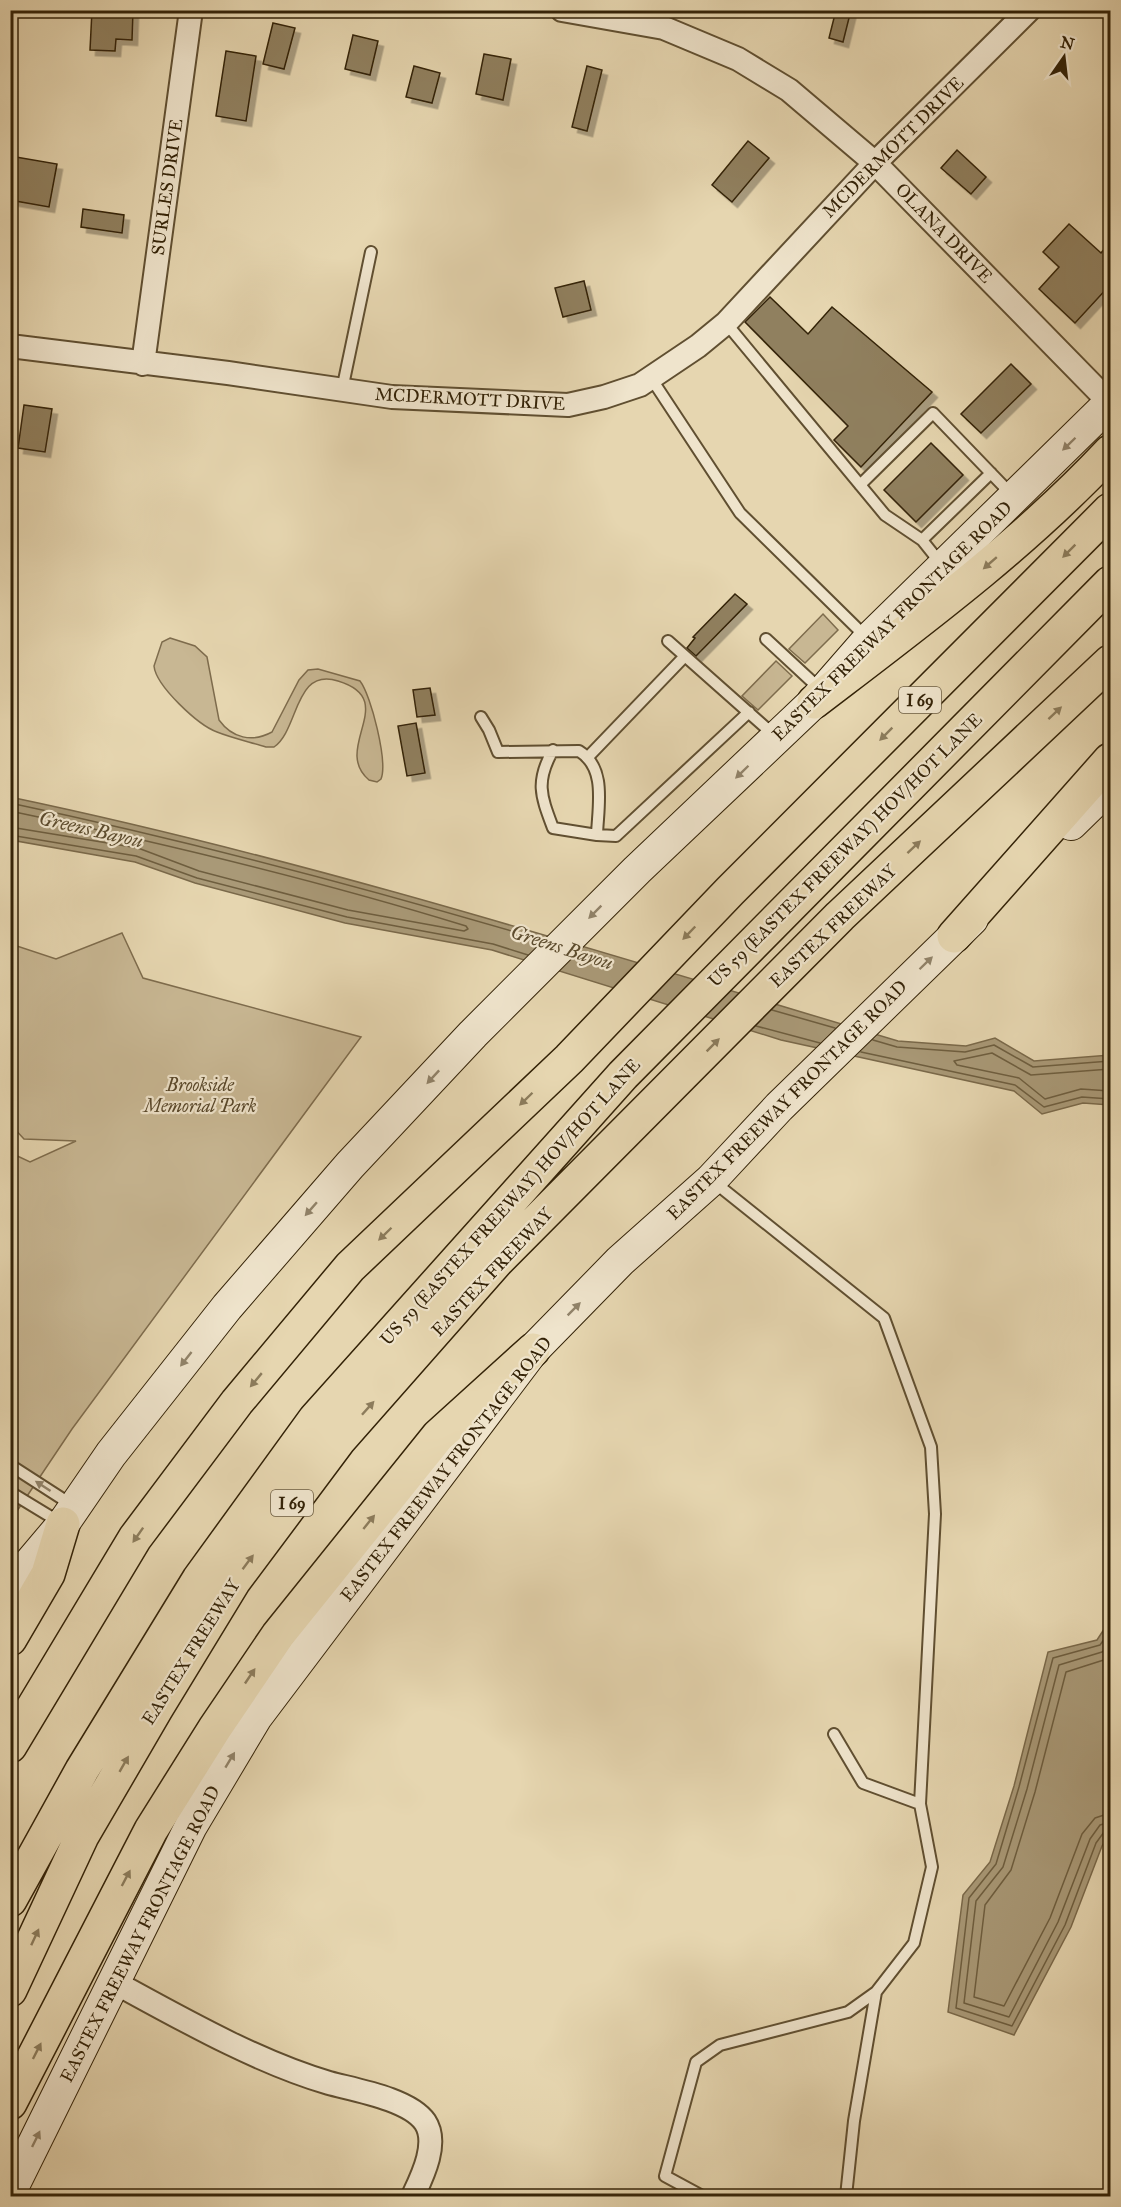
<svg xmlns="http://www.w3.org/2000/svg" width="1121" height="2207" font-family="'IM FELL Great Primer',serif">
	<style>
		.green { fill: #c8b793; stroke: #7e6c4d; stroke-width: 1.5 }
		.water { fill: #a99977; stroke: #7a694a; stroke-width: 1.5 }
		.lines { fill: none; stroke-linecap: round; stroke-linejoin: round }
		.shore { stroke: #6e5e3f; stroke-width: 1.5 }
		.building { fill: #90805f; stroke: #332207; stroke-width: 1.5; filter: url(#shadow) }
		.service-casing { stroke: #604f31; stroke-width: 14 }
		.minor-casing { stroke: #604f31; stroke-width: 26 }
		.secondary-casing { stroke: #332207; stroke-width: 34 }
		.motorway-casing { stroke: #332207; stroke-width: 36 }
		.service { stroke: #efe4cc; stroke-width: 10 }
		.minor { stroke: #efe4cc; stroke-width: 22 }
		.secondary { stroke: #efe4cc; stroke-width: 32 }
		.motorway { stroke: #e6d6b0; stroke-width: 33 }
		.oneway { fill: #91836a }
		.oneway2 { fill: #8c7c5c }
		.labels { text-anchor: middle; stroke-width: 4.5; stroke-linejoin: round; paint-order: stroke }
		.shield { fill: #efe4cc; stroke: #6b5c42; stroke-width: 1.5 }
		.shield-label { font-size: 16px; font-weight: bold; fill: #332207 }
		.street-label { font-size: 18px; fill: #332207; stroke: #efe4cc }
		.park-label { font-size: 18px; font-style: italic; fill: #58472a; stroke: #efe4cc }
		.water-label { font-size: 20px; font-style: italic; fill: #5c4c2e; stroke: #efe4cc }
	</style>
	<defs>
		<filter id="shadow"><feDropShadow dx="5.5" dy="5.5" stdDeviation="0" flood-color="#0004"/></filter>
	</defs>
	<rect width="100%" height="100%" fill="#e6d6b0"/>
	<filter id="stains"><feTurbulence type="fractalNoise" baseFrequency=".00333" numOctaves="4"/><feColorMatrix values="0 0 0 0 .2 0 0 0 0 .09 0 0 0 0 .02 0 0 0 .5 -.17"/></filter>
	<radialGradient id="worn" r=".72"><stop offset=".6" stop-color="#630" stop-opacity="0"/><stop offset="1" stop-color="#630" stop-opacity=".3"/></radialGradient>
	<!-- green -->
	<path class="green" d="M 823,614 L 838,630 L 805,663 L 789,649 Z
		M 170,638 L 195,646 L 207,657 L 219,720 C 232,738 252,743 272,732 L 299,680 L 308,670 L 318,669 L 360,681 C 371,695 388,762 381,779 L 377,782 L 369,780 C 331,748 401,700 338,681 C 294,667 299,730 274,747 L 266,747 C 250,742 232,738 217,732 C 198,725 156,686 154,666 L 162,642 Z
		M 776,661 L 792,676 L 758,710 L 742,696 Z
		M 122,933 L 143,978 L 361,1037 L 72,1429 L 11,1520 L 11,1153 L 30,1162 L 76,1141 L 24,1139 L 11,1125 L 11,944 L 56,959 Z"/>
	<!-- water -->
	<path class="water" d="M 10,797 C 311,860 604,953 898,1041 L 966,1046 L 995,1038 L 1034,1061 L 1110,1055 L 1110,1105 L 1083,1103 L 1042,1114 L 1014,1091 L 781,1040 L 492,950 L 345,923 L 195,883 L 135,862 L 11,840 Z
		M 1110,1620 L 1110,1832 L 1102,1846 L 1071,1927 L 1014,2035 L 948,2012 L 963,1895 L 990,1862 L 1014,1786 L 1048,1652 L 1097,1640 Z"/>
	<g class="lines">
		<!-- shore -->
		<path class="shore" d="M 10,803 C 190,841 367,888 542,940
			M 10,811 C 163,843 317,880 466,926 L 468,929 L 464,931 L 348,910 L 199,871 L 138,848 L 10,827
			M 10,835 L 136,856 L 197,878 L 347,917 L 493,944 L 528,955
			M 772,1010 L 835,1028
			M 756,1026 L 820,1043
			M 873,1040 L 897,1047 L 965,1052 L 994,1045 L 1033,1067 L 1110,1061
			M 861,1052 L 1015,1085 L 1044,1107 L 1082,1097 L 1110,1099
			M 1110,1069 L 1031,1075 L 992,1053 L 954,1061 L 957,1065 L 1019,1078 L 1045,1099 L 1081,1089 L 1110,1091
			M 1110,1631 L 1100,1645 L 1053,1658 L 1019,1787 L 996,1864 L 969,1898 L 956,2008 L 1012,2026 L 1065,1925 L 1096,1843 L 1104,1832 L 1110,1830
			M 1110,1645 L 1102,1652 L 1059,1665 L 1027,1789 L 1003,1867 L 976,1901 L 964,2003 L 1009,2017 L 1058,1922 L 1090,1839 L 1100,1825 L 1110,1822
			M 1110,1658 L 1066,1672 L 1035,1792 L 1011,1870 L 985,1905 L 974,1997 L 1004,2006 L 1050,1918 L 1082,1834 L 1095,1818 L 1110,1813"/>
	</g>
	<!-- building -->
	<path class="building" d="M 92,10 L 133,11 L 132,40 L 116,39 L 115,51 L 90,50 Z
		M 836,10 L 851,10 L 843,42 L 829,38 Z
		M 273,23 L 295,28 L 284,69 L 263,64 Z
		M 353,35 L 378,41 L 370,75 L 345,69 Z
		M 226,51 L 256,56 L 246,121 L 216,116 Z
		M 484,54 L 511,59 L 503,100 L 476,94 Z
		M 414,66 L 440,73 L 432,103 L 406,97 Z
		M 587,66 L 602,70 L 587,131 L 572,127 Z
		M 748,141 L 769,158 L 732,202 L 712,185 Z
		M 957,150 L 986,177 L 971,194 L 941,168 Z
		M 10,156 L 57,164 L 49,207 L 10,200 Z
		M 83,209 L 124,215 L 122,233 L 81,227 Z
		M 1069,224 L 1101,253 L 1110,242 L 1110,285 L 1075,323 L 1039,289 L 1059,267 L 1043,252 Z
		M 584,281 L 591,310 L 563,317 L 555,288 Z
		M 770,297 L 808,334 L 832,307 L 932,392 L 861,467 L 834,440 L 848,426 L 745,322 Z
		M 1011,364 L 1031,384 L 981,433 L 961,414 Z
		M 24,405 L 52,409 L 45,452 L 18,448 Z
		M 931,443 L 963,475 L 916,522 L 884,490 Z
		M 735,594 L 747,604 L 696,656 L 687,648 L 695,638 L 693,637 Z
		M 430,688 L 435,715 L 417,717 L 413,690 Z
		M 416,723 L 425,773 L 407,776 L 398,726 Z"/>
	<g class="lines">
		<defs>
			<path id="service" d="M 726,323 L 885,515 L 922,540 L 942,565
				M 651,378 L 740,513 L 866,637
				M 342,390 L 371,252
				M 860,485 L 933,413 L 1012,495
				M 922,540 L 991,473
				M 766,639 L 821,690
				M 668,641 L 774,735
				M 481,717 L 489,730 L 498,752 L 579,751 C 607,768 598,806 597,835 L 616,836 L 749,712
				M 553,750 C 535,782 541,796 553,828 L 597,835
				M 588,757 L 685,656
				M 714,1182 L 884,1318 L 931,1447 L 935,1514 L 920,1804 L 932,1867 L 914,1943 L 876,1992 L 854,2121 L 846,2196
				M 10,1465 L 72,1505
				M 10,1492 L 61,1523
				M 834,1734 L 863,1783 L 920,1804
				M 702,2196 L 665,2176 L 696,2062 L 720,2045 L 848,2012 L 876,1992"/>
			<path id="minor" d="M 562,10 L 664,28 L 738,59 L 789,90 L 875,163 L 1110,403
				M 10,346 L 228,373 L 392,397 L 568,405 L 604,397 L 640,385 L 698,346 L 726,323 L 875,163 L 1029,10
				M 143,364 L 191,10
				M 114,1982 C 180,2018 257,2062 329,2083 C 355,2090 409,2099 425,2122 C 439,2143 422,2177 413,2196"/>
			<path id="secondary" d="M 1071,824 L 1110,786
				M 10,1596 L 30,1563 L 63,1524 L 111,1454 L 227,1307 L 350,1165 L 473,1034 L 637,870 L 814,702 L 869,639 L 1110,403
				M 10,2192 L 191,1826 L 256,1717 L 533,1350 L 620,1261 L 711,1180 L 779,1107 L 972,919"/>
			<path id="motorway" d="M 814,702 C 916,624 1022,546 1110,452
				M 954,936 L 1110,760
				M 10,1639 L 48,1574 L 63,1524
				M 10,1746 L 135,1538 L 237,1402 L 350,1267 L 569,1059 L 730,891 L 1110,510
				M 10,1900 L 82,1770 L 199,1579 L 315,1419 L 623,1075 L 1110,583
				M 10,1990 L 82,1836 L 156,1709 L 234,1581 L 340,1439 L 496,1262 L 840,916 L 1110,662
				M 10,2103 L 151,1830 L 215,1728 L 278,1635 L 438,1436 L 533,1350"/>
		</defs>
		<!-- service casing -->
		<use href="#service" class="service-casing"/>
		<!-- minor casing -->
		<use href="#minor" class="minor-casing"/>
		<!-- secondary casing -->
		<use href="#secondary" class="secondary-casing"/>
		<!-- motorway casing -->
		<use href="#motorway" class="motorway-casing"/>
		<!-- service -->
		<use href="#service" class="service"/>
		<!-- minor -->
		<use href="#minor" class="minor"/>
		<!-- secondary -->
		<use href="#secondary" class="secondary"/>
		<!-- motorway -->
		<use href="#motorway" class="motorway"/>
	</g>
	<!-- one-way arrows -->
	<defs><path id="oneway-solid" d="M-6-.8H1V-3.2L6.5 0L1 3.2V.8H-6Z" transform="scale(1.5)"/></defs>
	<g class="oneway">
		<use href="#oneway-solid" transform="translate(1069 444) rotate(136)"/>
		<use href="#oneway-solid" transform="translate(742 772) rotate(136)"/>
		<use href="#oneway-solid" transform="translate(595 912) rotate(135)"/>
		<use href="#oneway-solid" transform="translate(926 963) rotate(-44)"/>
		<use href="#oneway-solid" transform="translate(433 1077) rotate(133)"/>
		<use href="#oneway-solid" transform="translate(311 1209) rotate(131)"/>
		<use href="#oneway-solid" transform="translate(574 1309) rotate(-45)"/>
		<use href="#oneway-solid" transform="translate(186 1359) rotate(128)"/>
		<use href="#oneway-solid" transform="translate(43 1486) rotate(-147)"/>
		<use href="#oneway-solid" transform="translate(230 1760) rotate(-59)"/>
		<use href="#oneway-solid" transform="translate(36 2139) rotate(-64)"/>
	</g>
	<g class="oneway2">
		<use href="#oneway-solid" transform="translate(1069 551) rotate(135)"/>
		<use href="#oneway-solid" transform="translate(990 563) rotate(139)"/>
		<use href="#oneway-solid" transform="translate(1055 713) rotate(-43)"/>
		<use href="#oneway-solid" transform="translate(886 734) rotate(135)"/>
		<use href="#oneway-solid" transform="translate(914 847) rotate(-43)"/>
		<use href="#oneway-solid" transform="translate(689 933) rotate(134)"/>
		<use href="#oneway-solid" transform="translate(713 1045) rotate(-45)"/>
		<use href="#oneway-solid" transform="translate(526 1099) rotate(136)"/>
		<use href="#oneway-solid" transform="translate(385 1234) rotate(136)"/>
		<use href="#oneway-solid" transform="translate(256 1380) rotate(130)"/>
		<use href="#oneway-solid" transform="translate(368 1408) rotate(-48)"/>
		<use href="#oneway-solid" transform="translate(369 1522) rotate(-51)"/>
		<use href="#oneway-solid" transform="translate(138 1535) rotate(125)"/>
		<use href="#oneway-solid" transform="translate(248 1562) rotate(-53)"/>
		<use href="#oneway-solid" transform="translate(250 1676) rotate(-56)"/>
		<use href="#oneway-solid" transform="translate(124 1764) rotate(-60)"/>
		<use href="#oneway-solid" transform="translate(126 1878) rotate(-62)"/>
		<use href="#oneway-solid" transform="translate(35 1937) rotate(-65)"/>
		<use href="#oneway-solid" transform="translate(37 2051) rotate(-63)"/>
	</g>
	<g class="labels">
		<!-- shield labels -->
		<g class="shield">
			<rect x="899" y="687" width="42" height="26" rx="4.5"/>
			<rect x="271" y="1490" width="42" height="26" rx="4.5"/>
		</g>
		<g class="shield-label">
			<text x="920" y="706">I 69</text>
			<text x="292" y="1509">I 69</text>
		</g>
		<!-- street labels -->
		<g class="street-label">
			<text transform="translate(893 147) rotate(-45)" y="6">MCDERMOTT DRIVE</text>
			<text transform="translate(167 187) rotate(-82)" y="6">SURLES DRIVE</text>
			<text transform="translate(944 233) rotate(46)" y="6">OLANA DRIVE</text>
			<text transform="translate(470 399) rotate(3)" y="6">MCDERMOTT DRIVE</text>
			<text transform="translate(892 621) rotate(-45)" y="6">EASTEX FREEWAY FRONTAGE ROAD</text>
			<text transform="translate(845 850) rotate(-45)" y="6">US 59 (EASTEX FREEWAY) HOV/HOT LANE</text>
			<text transform="translate(833 926) rotate(-44)" y="6">EASTEX FREEWAY</text>
			<text transform="translate(787 1100) rotate(-45)" y="6">EASTEX FREEWAY FRONTAGE ROAD</text>
			<text transform="translate(510 1202) rotate(-48)" y="6">US 59 (EASTEX FREEWAY) HOV/HOT LANE</text>
			<text transform="translate(492 1272) rotate(-47)" y="6">EASTEX FREEWAY</text>
			<text transform="translate(446 1469) rotate(-52)" y="6">EASTEX FREEWAY FRONTAGE ROAD</text>
			<text transform="translate(191 1652) rotate(-58)" y="6">EASTEX FREEWAY</text>
			<text transform="translate(140 1934) rotate(-63)" y="6">EASTEX FREEWAY FRONTAGE ROAD</text>
		</g>
		<!-- park labels -->
		<g class="park-label">
			<text x="200" y="1091">Brookside<tspan x="200" dy="21">Memorial Park</tspan></text>
		</g>
		<!-- water labels -->
		<g class="water-label">
			<text transform="translate(91 829) rotate(13)" y="7">Greens Bayou</text>
			<text transform="translate(562 947) rotate(18)" y="7">Greens Bayou</text>
		</g>
	</g>
	<!-- margin -->
	<rect width="1121" height="2207" fill="none" stroke="#e6d6b0" stroke-width="36"/>
	<rect x="12" y="12" width="1097" height="2183" fill="none" stroke="#332207" stroke-width="3"/>
	<rect x="18" y="18" width="1085" height="2171" fill="none" stroke="#332207" stroke-width="1.5"/>
	<!-- north arrow -->
	<g transform="translate(1064 57) rotate(14)" stroke="#efe4cc" stroke-width="4.5" paint-order="stroke">
	<path d="M0-4.5L10 22L0 15L-10 22Z" fill="#332207"/>
	<text y="-9" font-size="16" font-weight="bold" text-anchor="middle" fill="#332207">N</text>
	</g>
	<rect width="100%" height="100%" filter="url(#stains)"/>
	<rect width="100%" height="100%" fill="url(#worn)"/>
</svg>
